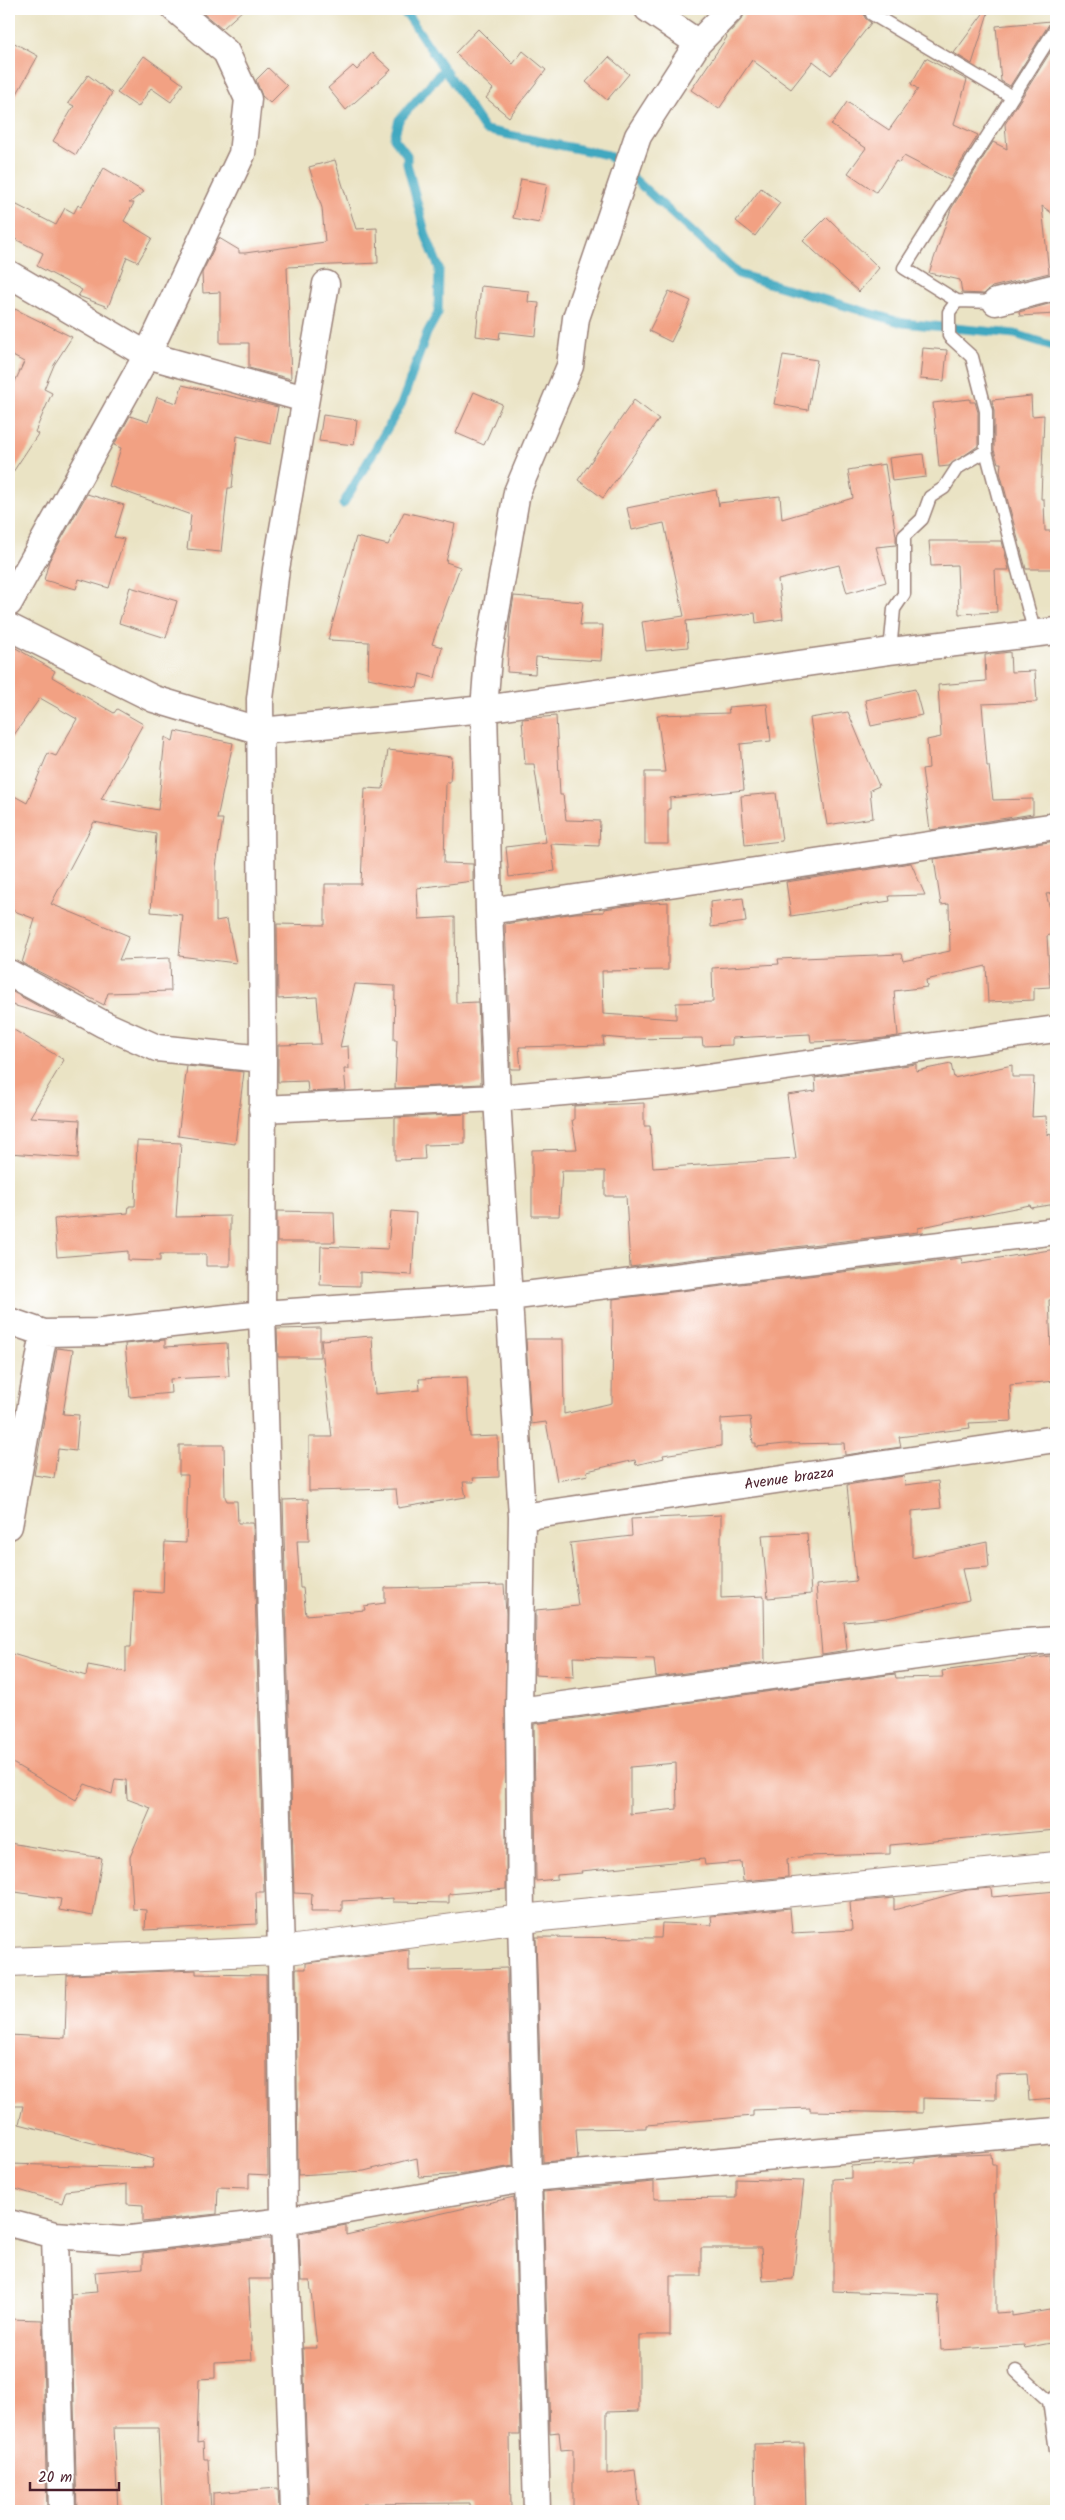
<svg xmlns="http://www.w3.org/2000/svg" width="1065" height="2520" font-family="Kalam,sans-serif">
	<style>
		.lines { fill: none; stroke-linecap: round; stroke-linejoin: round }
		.stream { stroke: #3fa8c0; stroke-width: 9 }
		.building { fill: #f2a183; fill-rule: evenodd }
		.service-casing { stroke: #9a8178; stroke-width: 15 }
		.minor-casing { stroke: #9a8178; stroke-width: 29 }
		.tertiary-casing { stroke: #9a8178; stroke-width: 30 }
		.service { stroke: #fff; stroke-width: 12 }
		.minor { stroke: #fff; stroke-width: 26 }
		.tertiary { stroke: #fff; stroke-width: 28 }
		.labels { text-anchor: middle; stroke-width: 5; stroke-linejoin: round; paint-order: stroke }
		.street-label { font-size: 15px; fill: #4a1f2b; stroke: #fff }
	</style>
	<rect width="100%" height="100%" fill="#fff"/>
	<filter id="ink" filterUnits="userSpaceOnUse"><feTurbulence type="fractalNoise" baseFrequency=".02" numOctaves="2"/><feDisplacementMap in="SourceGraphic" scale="10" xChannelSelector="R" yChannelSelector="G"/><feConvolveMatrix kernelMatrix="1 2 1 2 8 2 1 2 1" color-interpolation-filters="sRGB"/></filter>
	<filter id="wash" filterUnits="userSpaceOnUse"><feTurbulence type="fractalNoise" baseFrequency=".0096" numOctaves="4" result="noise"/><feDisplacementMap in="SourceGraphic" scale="20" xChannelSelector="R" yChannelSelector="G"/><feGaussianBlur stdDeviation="1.12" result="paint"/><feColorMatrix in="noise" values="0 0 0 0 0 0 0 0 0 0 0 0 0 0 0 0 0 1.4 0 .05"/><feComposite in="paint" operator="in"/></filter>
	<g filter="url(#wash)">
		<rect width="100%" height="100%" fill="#eae3c4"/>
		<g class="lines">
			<!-- stream -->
			<path class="stream" d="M 399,9 L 409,17 L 485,130 L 608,155 L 738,274 L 903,323 L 1015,334 L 1056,347
				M 343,504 L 401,405 L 427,333 L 438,313 L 439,268 L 426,236 L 407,164 L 407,155 L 394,138 L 399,120 L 444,69"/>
		</g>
		<g id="blocks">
			<!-- building -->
			<path class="building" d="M 198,9 L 244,9 L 222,29 Z
				M 746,9 L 863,9 L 865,18 L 871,23 L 831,75 L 813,61 L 791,89 L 752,60 L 719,109 L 691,90 L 727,37 L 726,36 L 742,19 Z
				M 985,11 L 988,13 L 972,64 L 954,53 Z
				M 1051,21 L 1010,86 L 1001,81 L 996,26 Z
				M 478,29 L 513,64 L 523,51 L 546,70 L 509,117 L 486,98 L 493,89 L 455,53 Z
				M 9,40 L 38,56 L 9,108 Z
				M 1056,43 L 1056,216 L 1042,206 L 1049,273 L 992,287 L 984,294 L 962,293 L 960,280 L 929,273 L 951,209 L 993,142 L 1007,149 L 1005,124 Z
				M 372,53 L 391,70 L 346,110 L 328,88 L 353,66 L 357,70 Z
				M 144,56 L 183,84 L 171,102 L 151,88 L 138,107 L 117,93 Z
				M 609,57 L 629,74 L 607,100 L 586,82 Z
				M 926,58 L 967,80 L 954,124 L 978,135 L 950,180 L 904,156 L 899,163 L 896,161 L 876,192 L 848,173 L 866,148 L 831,125 L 847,102 L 889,130 L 918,89 L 911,84 Z
				M 268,68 L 287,86 L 270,103 L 262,96 L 256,80 Z
				M 88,75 L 112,93 L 76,155 L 53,141 L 74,106 L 68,103 Z
				M 335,160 L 356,229 L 377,228 L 378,263 L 287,267 L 291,379 L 249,368 L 249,343 L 220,343 L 220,292 L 203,293 L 202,273 L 219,238 L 239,250 L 239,253 L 245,253 L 325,242 L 322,208 L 309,167 Z
				M 104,168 L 144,192 L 129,203 L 134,203 L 124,221 L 152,238 L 138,262 L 127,257 L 108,307 L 78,296 L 82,290 L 37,266 L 43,253 L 9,236 L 9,201 L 56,225 L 65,208 L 74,213 L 78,205 L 81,207 Z
				M 521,179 L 547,184 L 539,223 L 513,218 Z
				M 761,188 L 780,203 L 755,236 L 736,221 Z
				M 827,217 L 879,268 L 859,292 L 803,241 Z
				M 481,286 L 529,291 L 528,302 L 539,303 L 536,336 L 500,332 L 499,339 L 476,336 Z
				M 669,291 L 691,301 L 671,342 L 649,331 Z
				M 1056,302 L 1056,314 L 1020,316 L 1019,312 Z
				M 15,309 L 72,337 L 54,365 L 44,389 L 52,393 L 35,432 L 38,434 L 9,478 L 9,395 L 24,362 L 9,354 L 9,321 Z
				M 923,348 L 947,350 L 944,381 L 920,379 Z
				M 783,355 L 817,360 L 808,410 L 774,404 Z
				M 182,385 L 278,407 L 271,444 L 237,436 L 232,488 L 228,488 L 221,552 L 187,549 L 191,515 L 109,486 L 121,448 L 114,445 L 130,416 L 148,422 L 157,397 L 177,403 Z
				M 474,392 L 502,404 L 484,445 L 456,433 Z
				M 1031,396 L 1032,416 L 1044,415 L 1041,499 L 1044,499 L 1045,531 L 1056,531 L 1056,569 L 1026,569 L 1000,472 L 1001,463 L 998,463 L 994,450 L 994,411 L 992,400 Z
				M 970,399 L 970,402 L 975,402 L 978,412 L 978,446 L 949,466 L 939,467 L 933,403 Z
				M 634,400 L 659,419 L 603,498 L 578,480 Z
				M 323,415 L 357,420 L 354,445 L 319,441 Z
				M 923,454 L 926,477 L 892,481 L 889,458 Z
				M 885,464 L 896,536 L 896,545 L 876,547 L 886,582 L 847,593 L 839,565 L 778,580 L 783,619 L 756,623 L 755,613 L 686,621 L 688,647 L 646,651 L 642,622 L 684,616 L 664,523 L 632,530 L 627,508 L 716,490 L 719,506 L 719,503 L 780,496 L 782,519 L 853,498 L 848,470 Z
				M 87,494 L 124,505 L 114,537 L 124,539 L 109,588 L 79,579 L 76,589 L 44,580 L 49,561 Z
				M 404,512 L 455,524 L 446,562 L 460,567 L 432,644 L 442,647 L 435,678 L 420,674 L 417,688 L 368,678 L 369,642 L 328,640 L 356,537 L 388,545 Z
				M 929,541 L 1002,541 L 1009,570 L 995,570 L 997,612 L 959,614 L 957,565 L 931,566 Z
				M 130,587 L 177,601 L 166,638 L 119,623 Z
				M 514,596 L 583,602 L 580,625 L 603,625 L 601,661 L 536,657 L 535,674 L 507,672 L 510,620 Z
				M 9,644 L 55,671 L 52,677 L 114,713 L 117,709 L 143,724 L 101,799 L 158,810 L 165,737 L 173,741 L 175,731 L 233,743 L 217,819 L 223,819 L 216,867 L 216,921 L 227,919 L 236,963 L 179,956 L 183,915 L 151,912 L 156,834 L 94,822 L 51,904 L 129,936 L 119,960 L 170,958 L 171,991 L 108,993 L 104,1005 L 22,963 L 35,919 L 9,909 L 9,793 L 27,803 L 48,753 L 56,756 L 77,719 L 40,698 L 9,742 Z
				M 1010,652 L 1011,672 L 1035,671 L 1037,702 L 982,704 L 987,766 L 989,766 L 993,800 L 1033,799 L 1033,814 L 930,830 L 922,769 L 929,768 L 927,740 L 941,737 L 938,685 L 986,681 L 985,655 Z
				M 915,689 L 922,715 L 871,726 L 865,700 Z
				M 767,704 L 771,741 L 740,744 L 744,790 L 670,798 L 670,809 L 668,809 L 668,844 L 645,844 L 645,772 L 665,772 L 657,715 L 729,713 L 728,707 Z
				M 848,712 L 879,786 L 870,790 L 873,818 L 827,825 L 810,718 Z
				M 556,716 L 560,795 L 563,795 L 566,820 L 600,821 L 599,846 L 551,844 L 555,871 L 509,877 L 506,847 L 546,842 L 534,764 L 525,764 L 522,719 Z
				M 388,750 L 452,757 L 450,782 L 446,782 L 444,863 L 473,864 L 473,881 L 417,888 L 419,919 L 455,917 L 456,1003 L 478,1002 L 481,1084 L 395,1088 L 397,1040 L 394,1040 L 395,986 L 355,984 L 340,1047 L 348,1046 L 349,1069 L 344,1069 L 346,1090 L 308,1092 L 307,1081 L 278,1082 L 278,1045 L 321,1044 L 317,997 L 278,999 L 277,924 L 325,925 L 325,884 L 361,884 L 365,788 L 383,789 Z
				M 776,793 L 782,841 L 745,845 L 741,796 Z
				M 1056,841 L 1056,893 L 1046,894 L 1056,930 L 1056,933 L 1047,936 L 1050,987 L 1034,988 L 1034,1000 L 988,1002 L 986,966 L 926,980 L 927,987 L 894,991 L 898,1036 L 869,1040 L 811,1042 L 810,1034 L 732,1038 L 732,1045 L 703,1046 L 702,1038 L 626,1039 L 603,1037 L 604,1045 L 519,1047 L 521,1069 L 511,1069 L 505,924 L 575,913 L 604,912 L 604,909 L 638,904 L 668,902 L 668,970 L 602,971 L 603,1014 L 676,1019 L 676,1003 L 713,1002 L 712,968 L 779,964 L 778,959 L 901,954 L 903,961 L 950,951 L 949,904 L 941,905 L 934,859 Z
				M 911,863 L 925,895 L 889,896 L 890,901 L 791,916 L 786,882 Z
				M 743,898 L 746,922 L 711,927 L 710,902 Z
				M 9,990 L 64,1020 L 9,1004 Z
				M 9,1027 L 64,1060 L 30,1117 L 80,1120 L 78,1158 L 9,1153 Z
				M 916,1064 L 916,1071 L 951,1064 L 954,1078 L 1012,1065 L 1012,1077 L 1034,1077 L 1032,1117 L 1046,1116 L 1047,1135 L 1051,1134 L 1056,1166 L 1056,1204 L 1031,1208 L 1030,1205 L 970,1217 L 918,1228 L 918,1232 L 630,1267 L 626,1196 L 605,1196 L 605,1171 L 562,1171 L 559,1216 L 532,1216 L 532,1150 L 577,1149 L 572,1120 L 574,1120 L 574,1106 L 644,1103 L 644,1126 L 650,1126 L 653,1168 L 796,1159 L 787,1095 L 816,1091 L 815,1078 Z
				M 187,1066 L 244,1072 L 235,1144 L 178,1136 Z
				M 465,1114 L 465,1144 L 424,1145 L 425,1159 L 395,1160 L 395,1118 Z
				M 137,1141 L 181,1143 L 176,1217 L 230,1216 L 230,1266 L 206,1266 L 206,1254 L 160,1254 L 160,1261 L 128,1260 L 128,1251 L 57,1257 L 54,1219 L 128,1213 L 129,1206 L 135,1206 Z
				M 277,1211 L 334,1212 L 335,1242 L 277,1242 Z
				M 391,1211 L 416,1213 L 412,1275 L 360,1272 L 360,1286 L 320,1285 L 321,1246 L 388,1249 Z
				M 1056,1249 L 1056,1299 L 1049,1300 L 1051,1346 L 1056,1346 L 1056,1381 L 1010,1385 L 1012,1421 L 969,1423 L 970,1428 L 899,1437 L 901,1447 L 845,1455 L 844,1443 L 785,1444 L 756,1447 L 756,1443 L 753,1443 L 750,1417 L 721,1419 L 721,1446 L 663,1455 L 664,1458 L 636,1465 L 635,1460 L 587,1471 L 588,1475 L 557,1481 L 546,1422 L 531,1424 L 526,1339 L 563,1339 L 564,1414 L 612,1403 L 613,1299 L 961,1258 L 962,1264 Z
				M 320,1328 L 320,1357 L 278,1357 L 277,1329 Z
				M 372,1336 L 375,1394 L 420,1390 L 419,1379 L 467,1377 L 470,1437 L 498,1436 L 499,1477 L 473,1478 L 474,1482 L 463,1482 L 466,1497 L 398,1508 L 396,1489 L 309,1491 L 309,1437 L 332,1437 L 321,1340 Z
				M 165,1340 L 165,1347 L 227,1343 L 229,1376 L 170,1379 L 171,1393 L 130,1397 L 125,1344 Z
				M 57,1348 L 73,1350 L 63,1414 L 79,1415 L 76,1451 L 58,1449 L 54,1478 L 34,1475 Z
				M 179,1445 L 224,1445 L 225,1497 L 227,1501 L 237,1501 L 238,1523 L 253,1523 L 264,1892 L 256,1892 L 257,1924 L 145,1930 L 146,1910 L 133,1909 L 130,1857 L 151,1808 L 127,1799 L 126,1780 L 115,1779 L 112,1794 L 85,1784 L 76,1800 L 9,1761 L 9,1653 L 86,1676 L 88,1665 L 126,1672 L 126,1647 L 131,1647 L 134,1591 L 163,1593 L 165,1542 L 186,1543 L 188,1475 L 179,1475 Z
				M 904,1476 L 905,1485 L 938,1481 L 941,1508 L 912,1511 L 912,1558 L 987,1542 L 989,1567 L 962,1569 L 969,1600 L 887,1618 L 844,1622 L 847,1650 L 822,1654 L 816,1585 L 856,1581 L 847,1485 Z
				M 308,1499 L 309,1541 L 297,1541 L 300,1588 L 303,1588 L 306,1615 L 365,1610 L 364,1606 L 385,1603 L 385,1588 L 504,1585 L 506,1613 L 506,1889 L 449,1894 L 449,1903 L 393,1902 L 393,1898 L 342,1901 L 342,1911 L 311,1911 L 312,1894 L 294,1893 L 283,1500 Z
				M 721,1515 L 721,1598 L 764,1596 L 765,1662 L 656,1677 L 654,1659 L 573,1657 L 574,1677 L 535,1675 L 536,1610 L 578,1606 L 570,1543 L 632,1536 L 631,1519 Z
				M 807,1533 L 811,1594 L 768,1598 L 762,1535 Z
				M 1050,1656 L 1056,1696 L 1056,1830 L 890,1845 L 890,1854 L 805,1856 L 787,1859 L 788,1877 L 743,1881 L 741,1862 L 705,1865 L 704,1859 L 581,1871 L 582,1873 L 557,1875 L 557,1879 L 536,1881 L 534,1724 L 895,1674 L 896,1678 L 943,1677 L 942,1671 ZM 676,1763 L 677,1809 L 630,1814 L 630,1767 Z
				M 9,1843 L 102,1858 L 93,1916 L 59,1910 L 61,1899 L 9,1891 Z
				M 991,1888 L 992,1897 L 1056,1891 L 1056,2098 L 1029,2100 L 1027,2074 L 996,2075 L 996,2100 L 923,2098 L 923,2113 L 810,2111 L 810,2108 L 753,2110 L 753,2116 L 646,2125 L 646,2128 L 576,2129 L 578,2159 L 543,2162 L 536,1937 L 661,1938 L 662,1923 L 712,1925 L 711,1916 L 790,1908 L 792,1933 L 852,1930 L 850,1902 L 894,1898 L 894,1910 L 967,1890 Z
				M 409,1950 L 409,1971 L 507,1968 L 513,2166 L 466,2174 L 419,2177 L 417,2158 L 364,2171 L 298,2175 L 296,1969 L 306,1969 L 306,1963 Z
				M 196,1970 L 196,1974 L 266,1975 L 268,2175 L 249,2174 L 249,2188 L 218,2187 L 217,2214 L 143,2222 L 143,2205 L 127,2204 L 127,2184 L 66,2191 L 62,2203 L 9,2187 L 9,2164 L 152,2168 L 154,2159 L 19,2124 L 23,2106 L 10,2106 L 9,2035 L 65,2038 L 67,1975 Z
				M 991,2154 L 992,2165 L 996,2165 L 996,2194 L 993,2194 L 996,2239 L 996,2313 L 1012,2312 L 1012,2316 L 1056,2309 L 1056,2342 L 1025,2348 L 1024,2345 L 941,2350 L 938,2295 L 833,2291 L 833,2179 L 851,2178 L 851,2166 L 915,2162 L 915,2159 L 941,2156 Z
				M 736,2179 L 804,2181 L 793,2279 L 763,2281 L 761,2248 L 701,2248 L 701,2276 L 670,2276 L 670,2335 L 639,2335 L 639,2411 L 607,2412 L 607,2474 L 635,2470 L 640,2511 L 573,2511 L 573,2449 L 561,2450 L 559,2432 L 550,2433 L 543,2192 L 654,2182 L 654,2199 L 736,2198 Z
				M 514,2197 L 520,2434 L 510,2434 L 511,2511 L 470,2511 L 470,2503 L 363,2504 L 363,2511 L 309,2511 L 303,2348 L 317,2348 L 310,2281 L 301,2281 L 299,2234 L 346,2225 L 346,2235 Z
				M 262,2239 L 270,2239 L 271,2279 L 248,2279 L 252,2360 L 215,2362 L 215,2378 L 199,2379 L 197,2443 L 203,2442 L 204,2459 L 208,2459 L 211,2511 L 162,2511 L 158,2428 L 114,2428 L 118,2511 L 77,2511 L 71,2294 L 97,2292 L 95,2272 L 143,2268 L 143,2253 Z
				M 9,2319 L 42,2320 L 47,2511 L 9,2511 Z
				M 804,2443 L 806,2511 L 755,2511 L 754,2444 Z
				M 278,2488 L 279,2511 L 213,2511 L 213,2493 Z"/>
		</g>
	</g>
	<g filter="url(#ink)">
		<use href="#blocks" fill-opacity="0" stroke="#9a8178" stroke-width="1"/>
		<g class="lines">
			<defs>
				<path id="service" d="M 871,9 L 872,14 L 1012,97
					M 957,301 L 904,268 L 1056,28
					M 986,451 L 1035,634
					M 890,651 L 894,609 L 904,594 L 904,536 L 922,519 L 930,497 L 944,488 L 957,468 L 986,451 L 986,411 L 972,357 L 949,336 L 949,312 L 957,301 L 996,302
					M 1016,2371 L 1049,2401 L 1056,2396
					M 1049,2401 L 1056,2451"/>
				<path id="minor" d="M 648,9 L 698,43
					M 9,274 L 147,355 L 305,399
					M 996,302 L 1056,287
					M 9,603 L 147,355 L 242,154 L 248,99 L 226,52 L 175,9
					M 9,627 L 154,699 L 261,731 L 484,709 L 890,651 L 1056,631
					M 489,911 L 1056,826
					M 9,973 L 103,1024 L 157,1048 L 263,1059
					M 262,1109 L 497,1098 L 679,1082 L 1056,1029
					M 9,1321 L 44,1333 L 101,1332 L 262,1314 L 508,1297 L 1056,1231
					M 522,1517 L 1056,1439
					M 9,1526 L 44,1333
					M 519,1711 L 1011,1643 L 1056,1640
					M 9,2223 L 55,2235 L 122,2240 L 284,2221 L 530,2178 L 1056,2131
					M 55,2235 L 62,2511
					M 294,2511 L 284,2221 L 281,1951 L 262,1314 L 263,1059 L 260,699 L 276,569 L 326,284
					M 537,2511 L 521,1919 L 519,1711 L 522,1517 L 497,1098 L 489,911 L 484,709 L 488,658 L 517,492 L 570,366 L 576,318 L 638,136 L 698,43 L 731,9"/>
				<path id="tertiary" d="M 9,1962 L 281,1951 L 521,1919 L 1056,1866"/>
			</defs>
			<!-- service casing -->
			<use href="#service" class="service-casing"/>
			<!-- minor casing -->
			<use href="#minor" class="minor-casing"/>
			<!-- tertiary casing -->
			<use href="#tertiary" class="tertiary-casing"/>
			<!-- service -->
			<use href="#service" class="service"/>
			<!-- minor -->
			<use href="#minor" class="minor"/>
			<!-- tertiary -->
			<use href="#tertiary" class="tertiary"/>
		</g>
	</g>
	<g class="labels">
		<!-- street labels -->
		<g class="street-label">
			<text transform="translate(789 1478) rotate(-8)" y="5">Avenue brazza</text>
		</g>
	</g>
	<!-- margin -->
	<rect width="1065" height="2520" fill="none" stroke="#fff" stroke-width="30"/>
	<!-- scale -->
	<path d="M30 2482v8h89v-8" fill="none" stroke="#4a1f2b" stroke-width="2.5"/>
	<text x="38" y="2482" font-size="15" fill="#4a1f2b" stroke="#ffffff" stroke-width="4" paint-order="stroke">20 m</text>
</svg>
